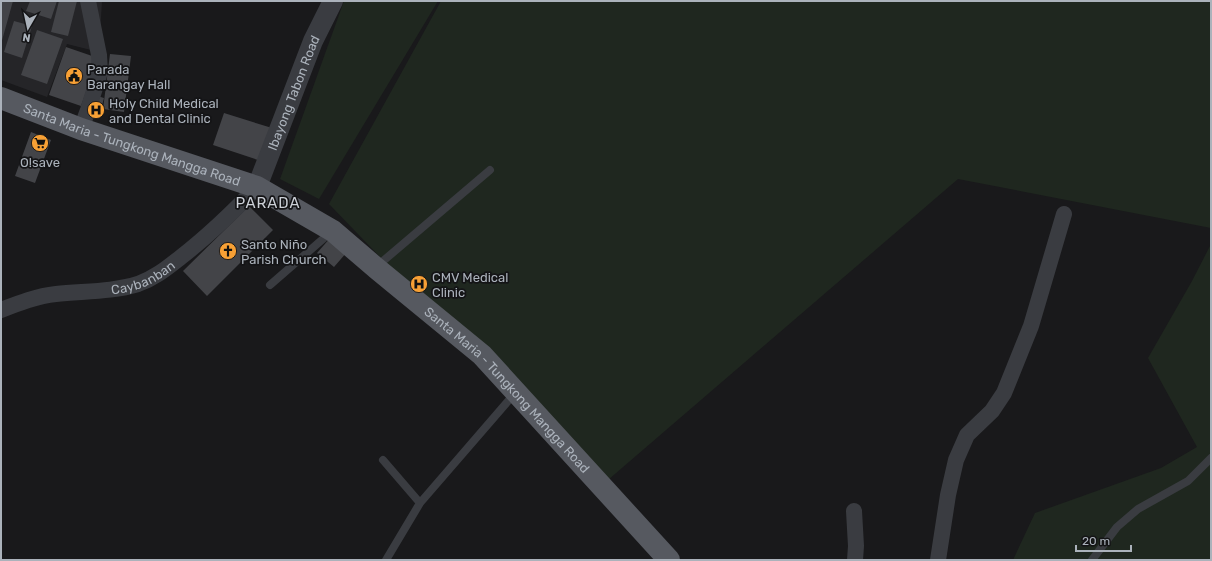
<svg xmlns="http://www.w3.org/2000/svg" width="1212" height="561" font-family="Rubik,sans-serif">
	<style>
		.built { fill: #252528 }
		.green { fill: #1f271f }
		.building { fill: #434448 }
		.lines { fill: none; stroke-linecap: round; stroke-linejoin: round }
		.service { stroke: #3a3c41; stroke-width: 8 }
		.minor { stroke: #3a3c41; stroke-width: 16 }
		.tertiary { stroke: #3a3c41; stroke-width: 20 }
		.primary { stroke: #565960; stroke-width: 22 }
		.labels { text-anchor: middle; stroke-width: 3.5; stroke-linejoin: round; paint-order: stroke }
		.poi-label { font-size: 13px; fill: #abb2bb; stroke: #141416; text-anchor: start }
		.street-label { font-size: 13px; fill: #abb2bb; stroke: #141416 }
		.quarter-label { font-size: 15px; letter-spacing: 1px; fill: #ccd0d7; stroke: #141416 }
	</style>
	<rect width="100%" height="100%" fill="#19191b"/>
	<!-- built -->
	<path class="built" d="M 1,1 L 102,1 L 99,52 L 67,44 L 47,97 L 1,80 Z"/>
	<!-- green -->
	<path class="green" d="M 344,1 L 438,1 L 319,199 L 280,179 Z
		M 441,1 L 1211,1 L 1211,228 L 958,179 L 601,486 L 329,204 Z
		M 1211,244 L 1211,560 L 1013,560 L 1035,513 L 1161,468 L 1197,447 L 1148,358 L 1192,281 Z"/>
	<!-- building -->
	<path class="building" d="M 1,1 L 13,1 L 1,44 Z
		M 30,1 L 57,1 L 51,19 L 26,11 Z
		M 59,1 L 77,1 L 68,36 L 51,32 Z
		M 14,21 L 32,26 L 22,58 L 4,52 Z
		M 37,30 L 63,39 L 47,84 L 21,75 Z
		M 66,47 L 98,58 L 81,106 L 49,95 Z
		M 110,54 L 131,56 L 124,112 L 103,109 Z
		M 94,95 L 104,98 L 100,113 L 90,111 Z
		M 224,113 L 272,128 L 261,161 L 213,145 Z
		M 31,132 L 51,140 L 35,183 L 15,176 Z
		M 249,206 L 273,230 L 207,296 L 183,271 Z
		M 331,237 L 347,252 L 334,267 L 317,253 Z"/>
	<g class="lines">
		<!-- service -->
		<path class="service" d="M 376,267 L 490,170
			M 270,285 L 331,232
			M 383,460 L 420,503 L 515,393
			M 386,560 L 420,503
			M 1092,560 L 1117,527 L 1138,509 L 1188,481 L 1211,458"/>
		<!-- minor -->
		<g class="minor">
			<path d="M 81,129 L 88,110 L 100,72 L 99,55 L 88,1"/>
			<path id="s1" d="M 1,310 C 19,303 37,296 56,294 C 83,291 112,292 138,284 C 155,278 167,268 181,257 C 208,236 233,212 257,187"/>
			<path d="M 854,511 L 856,546 L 855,560"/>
			<path d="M 938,560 L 948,495 L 956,460 L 967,435 L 992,411 L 1004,393 L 1031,326 L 1064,214"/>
		</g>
		<!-- tertiary -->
		<path class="tertiary" id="s2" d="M 257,187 L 313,41 L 333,1"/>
		<!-- primary -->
		<path class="primary" id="s3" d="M 1,98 L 81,129 L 257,187 L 333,231 L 376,268 L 482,355 L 669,560"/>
	</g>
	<!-- icons -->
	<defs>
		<symbol id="civic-disc" viewBox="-11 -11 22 22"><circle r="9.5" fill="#f7a035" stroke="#141416"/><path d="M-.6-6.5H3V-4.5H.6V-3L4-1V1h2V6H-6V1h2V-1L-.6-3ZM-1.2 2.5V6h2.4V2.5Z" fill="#111"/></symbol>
		<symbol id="hospital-disc" viewBox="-11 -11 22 22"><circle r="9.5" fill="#f7a035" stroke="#141416"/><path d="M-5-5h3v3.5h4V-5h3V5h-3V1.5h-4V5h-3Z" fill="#111"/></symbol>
		<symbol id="supermarket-disc" viewBox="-11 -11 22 22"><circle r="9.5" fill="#f7a035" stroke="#141416"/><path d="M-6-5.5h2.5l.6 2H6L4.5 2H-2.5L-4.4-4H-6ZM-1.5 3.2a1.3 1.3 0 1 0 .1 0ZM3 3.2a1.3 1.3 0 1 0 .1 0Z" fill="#111"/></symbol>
		<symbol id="church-disc" viewBox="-11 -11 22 22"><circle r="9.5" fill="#f7a035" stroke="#141416"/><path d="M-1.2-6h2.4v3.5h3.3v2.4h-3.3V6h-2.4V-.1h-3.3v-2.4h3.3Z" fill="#111"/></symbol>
	</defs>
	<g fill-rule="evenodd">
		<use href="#civic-disc" x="64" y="66" width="20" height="20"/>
		<use href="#hospital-disc" x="86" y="100" width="20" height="20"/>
		<use href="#supermarket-disc" x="30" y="133" width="20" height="20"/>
		<use href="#church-disc" x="218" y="241" width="20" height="20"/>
		<use href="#hospital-disc" x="409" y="274" width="20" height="20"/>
	</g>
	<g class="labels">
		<!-- poi labels -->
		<g class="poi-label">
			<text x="87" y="74">Parada<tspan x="87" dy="15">Barangay Hall</tspan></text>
			<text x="109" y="108">Holy Child Medical<tspan x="109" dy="15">and Dental Clinic</tspan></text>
			<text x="40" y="167" text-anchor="middle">O!save</text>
			<text x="241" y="249">Santo Niño<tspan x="241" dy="15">Parish Church</tspan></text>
			<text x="432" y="282">CMV Medical<tspan x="432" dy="15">Clinic</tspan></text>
		</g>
		<!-- street labels -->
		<g class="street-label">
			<text dy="5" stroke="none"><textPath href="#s2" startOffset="101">Ibayong Tabon Road</textPath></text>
			<text dy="5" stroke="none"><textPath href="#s3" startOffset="139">Santa Maria - Tungkong Mangga Road</textPath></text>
			<text dy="5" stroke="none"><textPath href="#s1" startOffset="147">Caybanban</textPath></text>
			<text dy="5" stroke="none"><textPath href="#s3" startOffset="595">Santa Maria - Tungkong Mangga Road</textPath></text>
		</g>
		<!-- quarter labels -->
		<g class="quarter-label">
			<text x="268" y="208">PARADA</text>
		</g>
	</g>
	<!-- border -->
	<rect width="1212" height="561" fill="none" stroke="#abb2bb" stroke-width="4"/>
	<!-- north arrow -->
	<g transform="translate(28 28) rotate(189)" stroke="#141416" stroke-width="3" paint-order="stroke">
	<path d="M0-3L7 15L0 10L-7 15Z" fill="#abb2bb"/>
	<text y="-6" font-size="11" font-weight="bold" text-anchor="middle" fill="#abb2bb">N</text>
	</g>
	<!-- scale -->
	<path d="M1076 545v6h55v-6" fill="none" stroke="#abb2bb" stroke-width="2"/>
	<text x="1082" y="545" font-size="12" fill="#abb2bb" stroke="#141416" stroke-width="3" paint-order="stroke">20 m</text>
</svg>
